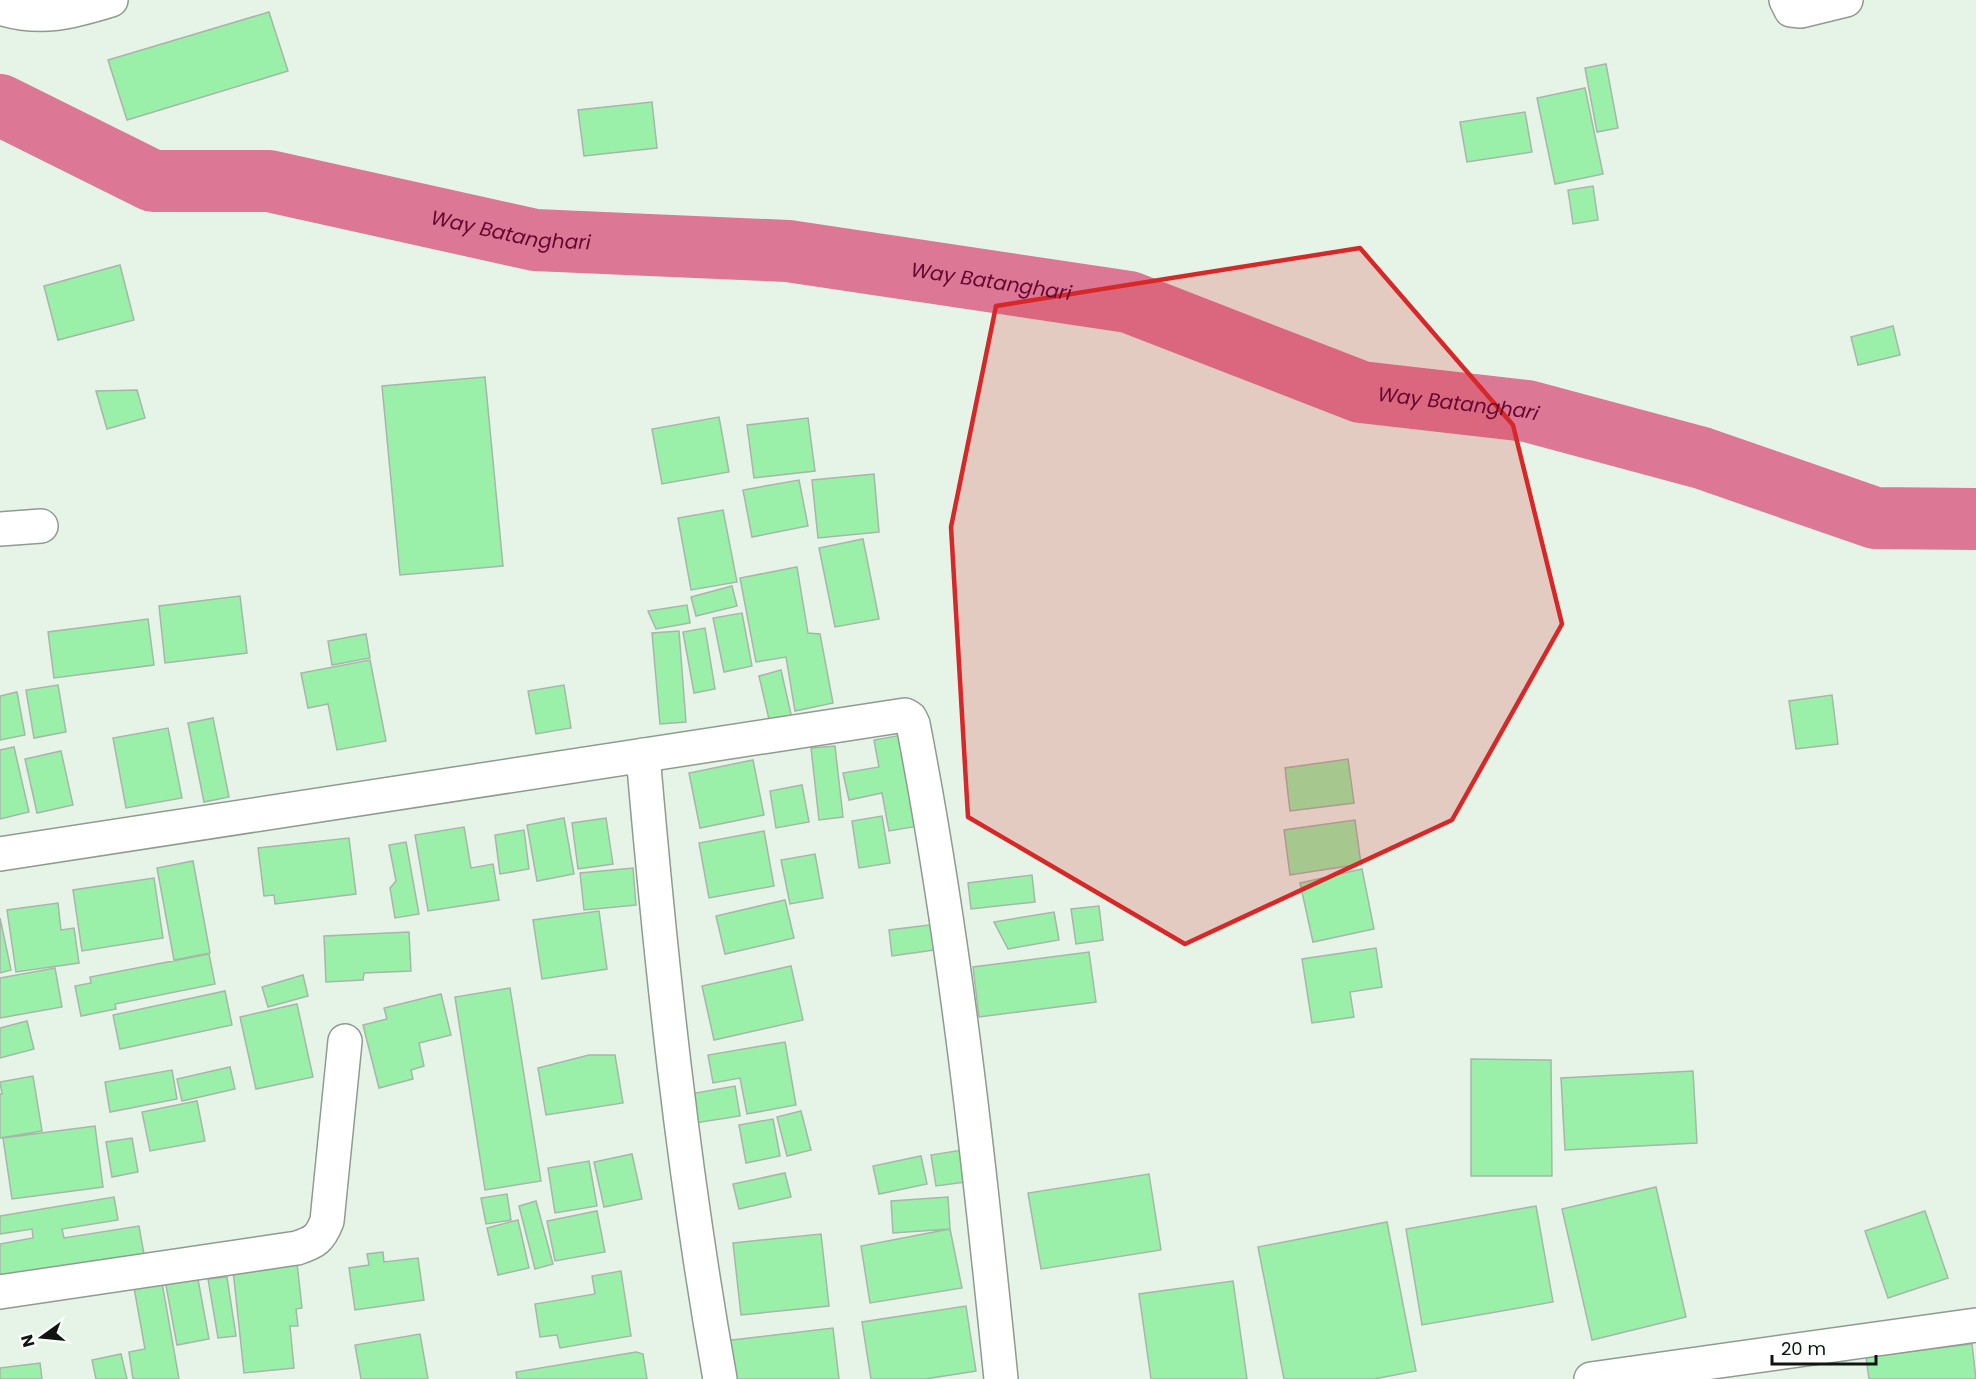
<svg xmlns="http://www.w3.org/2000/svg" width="1976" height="1379" font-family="Poppins,sans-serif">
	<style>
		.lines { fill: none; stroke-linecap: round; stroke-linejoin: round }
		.river { stroke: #dc7795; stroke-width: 62 }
		.building { fill: #9af0a8; stroke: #a8b5aa; stroke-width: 1.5 }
		.minor-casing { stroke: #8e9b90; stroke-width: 36 }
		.minor { stroke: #fff; stroke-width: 33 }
		.marked { fill: #d62828; fill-opacity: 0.2; stroke: #d62828; stroke-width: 4.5; stroke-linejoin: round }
		.labels { text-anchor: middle; stroke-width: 4.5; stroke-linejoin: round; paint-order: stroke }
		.water-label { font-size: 20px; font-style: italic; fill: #64062f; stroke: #f9fffa }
	</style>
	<rect width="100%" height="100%" fill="#e6f4e8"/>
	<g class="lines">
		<!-- river -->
		<path class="river" id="s1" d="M 0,105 L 153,181 L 269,181 L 535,240 L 788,251 L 1129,302 L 1361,392 L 1527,411 L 1702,458 L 1875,518 L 1976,519"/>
	</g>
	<!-- building -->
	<path class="building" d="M 269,12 L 288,71 L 127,120 L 108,60 Z
		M 1606,64 L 1618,128 L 1597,132 L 1585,68 Z
		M 1585,88 L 1603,174 L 1555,184 L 1537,98 Z
		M 652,102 L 657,148 L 584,156 L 578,110 Z
		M 1525,112 L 1532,152 L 1467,162 L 1460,122 Z
		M 1593,186 L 1598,220 L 1573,224 L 1568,190 Z
		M 120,265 L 134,320 L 58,340 L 44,286 Z
		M 1893,326 L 1900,355 L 1858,365 L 1851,337 Z
		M 485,377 L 503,566 L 400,575 L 382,386 Z
		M 137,390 L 145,418 L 107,429 L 96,391 Z
		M 719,417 L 729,472 L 662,484 L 652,429 Z
		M 808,418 L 815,471 L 754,478 L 747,425 Z
		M 874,474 L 879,532 L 818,538 L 812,480 Z
		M 799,480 L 808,526 L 752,537 L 743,490 Z
		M 723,510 L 737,582 L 691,590 L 678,518 Z
		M 863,539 L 879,619 L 835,627 L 819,548 Z
		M 797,567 L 808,633 L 820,634 L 833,703 L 795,711 L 786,657 L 756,662 L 740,578 Z
		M 732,586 L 737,606 L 696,616 L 691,597 Z
		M 240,596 L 247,653 L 165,663 L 159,606 Z
		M 687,605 L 690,623 L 656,629 L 648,611 Z
		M 742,613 L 752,666 L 724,672 L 713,618 Z
		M 148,619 L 154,665 L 54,678 L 48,632 Z
		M 705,628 L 715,689 L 694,693 L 683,632 Z
		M 679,631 L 686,722 L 660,724 L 652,633 Z
		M 366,634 L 370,658 L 332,665 L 328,641 Z
		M 370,660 L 386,741 L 337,750 L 328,704 L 308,708 L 301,673 Z
		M 781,670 L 793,723 L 771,728 L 759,676 Z
		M 58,685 L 66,732 L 34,738 L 26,690 Z
		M 564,685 L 571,728 L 536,734 L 528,691 Z
		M 17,692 L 25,735 L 0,740 L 0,696 Z
		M 1832,695 L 1838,744 L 1796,749 L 1789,701 Z
		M 213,718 L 229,797 L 204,802 L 188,723 Z
		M 168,728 L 182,798 L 126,808 L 113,738 Z
		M 913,733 L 930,824 L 889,831 L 882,793 L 849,800 L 843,773 L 879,767 L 874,740 Z
		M 835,746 L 843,817 L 819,820 L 811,748 Z
		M 14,747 L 29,812 L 0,819 L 0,750 Z
		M 61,751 L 73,805 L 37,813 L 25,759 Z
		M 1348,759 L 1354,803 L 1290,811 L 1285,768 Z
		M 753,760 L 764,815 L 700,828 L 689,773 Z
		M 802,785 L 809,822 L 776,828 L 770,791 Z
		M 882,816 L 890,863 L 859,868 L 852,821 Z
		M 564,818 L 574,874 L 537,881 L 527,825 Z
		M 606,818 L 613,864 L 578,869 L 572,823 Z
		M 1355,820 L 1361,864 L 1290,875 L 1284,830 Z
		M 464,827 L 471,868 L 493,864 L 499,900 L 428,911 L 415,835 Z
		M 524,830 L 529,869 L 500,874 L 495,835 Z
		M 764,831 L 774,886 L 709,898 L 699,843 Z
		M 349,838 L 356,894 L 275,904 L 274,895 L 264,896 L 258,848 Z
		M 406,842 L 419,914 L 395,918 L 390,888 L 396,881 L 389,845 Z
		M 815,854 L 823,898 L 790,904 L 781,860 Z
		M 193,861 L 210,953 L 174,960 L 157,868 Z
		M 633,868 L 636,905 L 584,910 L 580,873 Z
		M 1362,869 L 1374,929 L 1313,942 L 1300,883 Z
		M 1032,875 L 1035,902 L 971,909 L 968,883 Z
		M 154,878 L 163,938 L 82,951 L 73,890 Z
		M 785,900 L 794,938 L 725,954 L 716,916 Z
		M 58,903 L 61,930 L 74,928 L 79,963 L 16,972 L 7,910 Z
		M 1099,906 L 1103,940 L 1076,944 L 1071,909 Z
		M 599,911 L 607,969 L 542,979 L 533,920 Z
		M 1054,912 L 1059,940 L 1008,949 L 994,922 Z
		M 0,918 L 11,970 L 0,973 Z
		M 945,923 L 948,948 L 892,956 L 889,930 Z
		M 409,932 L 411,971 L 364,973 L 363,980 L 326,982 L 324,936 Z
		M 1376,948 L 1382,987 L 1350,992 L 1354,1017 L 1312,1023 L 1302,959 Z
		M 1089,952 L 1096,1002 L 979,1017 L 973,967 Z
		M 209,954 L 215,984 L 115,1004 L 116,1009 L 81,1016 L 75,986 L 91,983 L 90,977 Z
		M 791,966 L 803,1020 L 714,1040 L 702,986 Z
		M 55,968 L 62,1007 L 0,1018 L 0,978 Z
		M 303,975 L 308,996 L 268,1007 L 262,987 Z
		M 510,988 L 541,1181 L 485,1190 L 455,997 Z
		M 225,991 L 232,1025 L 120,1049 L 113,1015 Z
		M 441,994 L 451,1035 L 419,1043 L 424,1066 L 411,1070 L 413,1079 L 379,1088 L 363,1025 L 387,1019 L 384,1008 Z
		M 297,1004 L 313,1077 L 256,1089 L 240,1017 Z
		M 27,1021 L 34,1049 L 0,1058 L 0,1028 Z
		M 785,1042 L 796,1105 L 747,1114 L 740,1078 L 713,1083 L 708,1055 Z
		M 589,1055 L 615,1055 L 623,1103 L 546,1115 L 538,1068 Z
		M 1471,1059 L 1551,1060 L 1552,1176 L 1471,1176 Z
		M 230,1067 L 235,1089 L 182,1101 L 177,1079 Z
		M 172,1070 L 177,1099 L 110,1112 L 105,1082 Z
		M 1693,1071 L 1697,1143 L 1565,1150 L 1561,1078 Z
		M 33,1076 L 42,1131 L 0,1138 L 0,1094 L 2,1094 L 0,1082 Z
		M 735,1086 L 740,1116 L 689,1124 L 684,1095 Z
		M 197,1101 L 205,1141 L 150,1151 L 142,1112 Z
		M 801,1111 L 811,1150 L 787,1156 L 777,1117 Z
		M 773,1119 L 780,1156 L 746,1163 L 739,1125 Z
		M 95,1126 L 103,1187 L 12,1199 L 3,1138 Z
		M 132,1138 L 138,1172 L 112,1177 L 106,1142 Z
		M 968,1149 L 973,1181 L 936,1186 L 931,1155 Z
		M 632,1154 L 642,1199 L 604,1207 L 594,1162 Z
		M 921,1156 L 927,1184 L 879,1194 L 873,1166 Z
		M 589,1161 L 597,1206 L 555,1213 L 548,1168 Z
		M 785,1173 L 791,1197 L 739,1209 L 733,1184 Z
		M 1149,1174 L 1161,1250 L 1041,1269 L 1028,1193 Z
		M 1656,1187 L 1686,1317 L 1592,1340 L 1562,1209 Z
		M 507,1194 L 511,1220 L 486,1224 L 481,1198 Z
		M 114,1197 L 118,1220 L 62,1229 L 64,1238 L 139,1226 L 145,1260 L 0,1284 L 0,1244 L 33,1238 L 32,1229 L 0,1234 L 0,1216 Z
		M 948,1197 L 950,1229 L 893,1233 L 891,1201 Z
		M 536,1201 L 553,1264 L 535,1269 L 519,1206 Z
		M 1536,1206 L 1553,1302 L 1422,1325 L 1406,1229 Z
		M 597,1211 L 605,1252 L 555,1261 L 547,1221 Z
		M 1925,1211 L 1948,1278 L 1888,1298 L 1865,1231 Z
		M 518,1220 L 529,1268 L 498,1275 L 487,1228 Z
		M 1387,1222 L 1416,1371 L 1374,1379 L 1284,1379 L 1258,1247 Z
		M 950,1229 L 962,1288 L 870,1303 L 861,1246 Z
		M 821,1234 L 829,1306 L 741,1315 L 733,1243 Z
		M 383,1252 L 384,1262 L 418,1258 L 424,1300 L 355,1310 L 349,1268 L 369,1265 L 367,1254 Z
		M 297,1263 L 302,1308 L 296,1309 L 298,1326 L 290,1326 L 294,1368 L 244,1373 L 233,1270 Z
		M 621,1271 L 631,1336 L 560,1348 L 557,1335 L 540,1337 L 535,1304 L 595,1294 L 592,1276 Z
		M 197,1274 L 209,1339 L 177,1345 L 165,1280 Z
		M 161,1277 L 179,1379 L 133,1379 L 129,1352 L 145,1349 L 133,1282 Z
		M 227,1277 L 236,1336 L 218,1338 L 208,1279 Z
		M 1233,1281 L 1247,1379 L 1151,1379 L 1139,1294 Z
		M 966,1306 L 976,1371 L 925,1379 L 871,1379 L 862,1322 Z
		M 833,1328 L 839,1379 L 729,1379 L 724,1341 Z
		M 420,1334 L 428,1379 L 361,1379 L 355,1345 Z
		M 1972,1344 L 1976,1379 L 1869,1379 L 1866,1357 Z
		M 636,1352 L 643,1354 L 647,1379 L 517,1379 L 516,1372 Z
		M 121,1354 L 127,1379 L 96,1379 L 92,1360 Z
		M 40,1363 L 42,1379 L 0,1379 L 0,1368 Z"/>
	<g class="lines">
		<defs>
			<path id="minor" d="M 1786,0 L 1791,10 L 1801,11 L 1846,0
				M 0,8 C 41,21 72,12 111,0
				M 0,529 L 41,526
				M 643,755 C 661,964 683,1172 720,1379
				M 0,854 L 905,715 L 910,718 L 913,724 C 955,940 979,1160 1001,1379
				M 0,1292 L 297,1248 C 315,1242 320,1239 327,1221 L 345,1041
				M 1591,1379 L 1976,1325"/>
		</defs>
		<!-- minor casing -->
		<use href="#minor" class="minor-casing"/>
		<!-- minor -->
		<use href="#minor" class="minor"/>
	</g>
	<!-- marked area -->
	<path class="marked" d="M 1360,248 L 1513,425 L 1562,624 L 1452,820 L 1185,944 L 968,817 L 951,527 L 996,306 Z"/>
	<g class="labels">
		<!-- water labels -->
		<g class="water-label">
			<text dy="7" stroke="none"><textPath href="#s1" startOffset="534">Way Batanghari</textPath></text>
			<text dy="7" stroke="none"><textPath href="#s1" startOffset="1018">Way Batanghari</textPath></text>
			<text dy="7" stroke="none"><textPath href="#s1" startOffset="1504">Way Batanghari</textPath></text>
		</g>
	</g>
	<!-- north arrow -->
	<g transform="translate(42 1337) rotate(255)" stroke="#f9fffa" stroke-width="4.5" paint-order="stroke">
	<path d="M0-4.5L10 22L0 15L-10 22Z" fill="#101511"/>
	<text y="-9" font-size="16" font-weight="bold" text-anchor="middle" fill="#101511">N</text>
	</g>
	<!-- scale -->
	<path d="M1772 1355v9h104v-9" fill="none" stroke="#101511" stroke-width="3"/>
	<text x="1781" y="1355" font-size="18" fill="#101511" stroke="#f9fffa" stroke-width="4.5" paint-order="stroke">20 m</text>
</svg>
